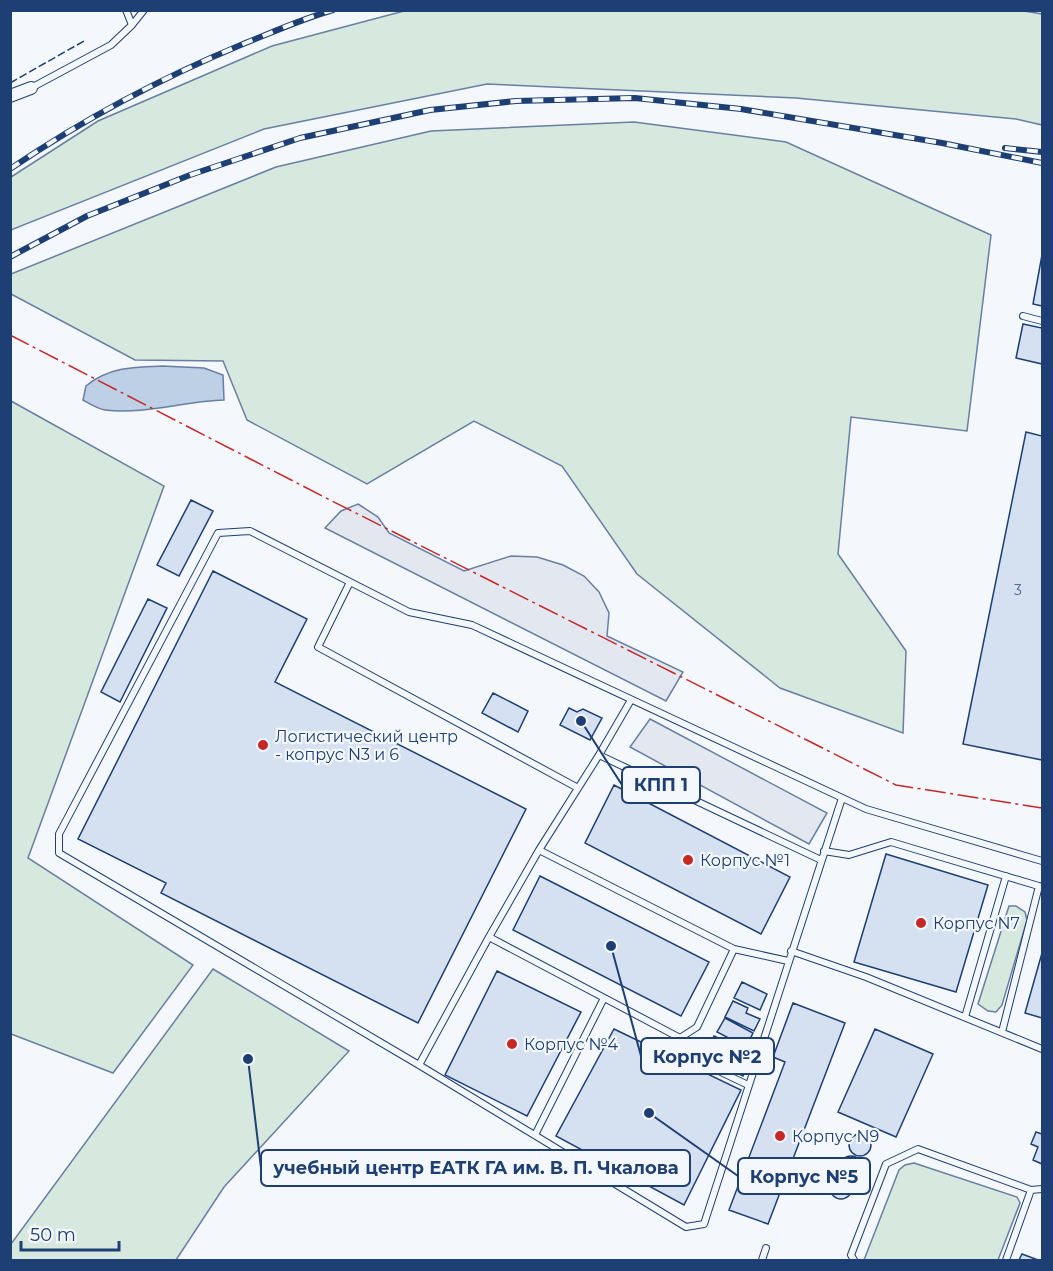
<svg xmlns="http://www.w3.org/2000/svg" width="1053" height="1271" font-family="Montserrat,sans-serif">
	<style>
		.green { fill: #d7e8df; stroke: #687fa3; stroke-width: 1.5 }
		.parking { fill: #e3e8f0; stroke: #687fa3; stroke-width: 1.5 }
		.water { fill: #bed0e5; stroke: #687fa3; stroke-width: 1.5 }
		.building { fill: #d5e0f0; stroke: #1d3f73; stroke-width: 1.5 }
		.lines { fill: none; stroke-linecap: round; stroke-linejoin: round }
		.lane-casing { stroke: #1d3f73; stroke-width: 8 }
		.street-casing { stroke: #1d3f73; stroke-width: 14 }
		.lane { stroke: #f4f7fb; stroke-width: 6 }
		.street { stroke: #f4f7fb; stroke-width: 12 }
		.rail-casing { stroke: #1d3f73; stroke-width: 6 }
		.rail { stroke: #f4f7fb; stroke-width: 4; stroke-dasharray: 11; stroke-linecap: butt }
		.fence { stroke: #1d3f73; stroke-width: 1.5; stroke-dasharray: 8 3; stroke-linecap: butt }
		.power { stroke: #c62828; stroke-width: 1.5; stroke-dasharray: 21 4.5 3 4.5; stroke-linecap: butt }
		.poi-dot { fill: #c62828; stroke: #f4f7fb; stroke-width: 2 }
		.labels { text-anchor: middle; stroke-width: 4.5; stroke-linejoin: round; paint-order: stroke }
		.number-label { font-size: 14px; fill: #4b6792 }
		.poi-label { font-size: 16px; fill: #1d3f73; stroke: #f4f7fb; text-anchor: start }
		.leader { fill: none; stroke: #1d3f73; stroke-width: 2 }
		.callout-dot { fill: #1d3f73; stroke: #f4f7fb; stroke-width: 2 }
		.callout { fill: #f4f7fb; stroke: #1d3f73; stroke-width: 2 }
		.callout-label { font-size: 18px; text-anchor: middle; font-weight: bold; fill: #1d3f73 }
	</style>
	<rect width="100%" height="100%" fill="#f4f7fb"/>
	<!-- green -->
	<path class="green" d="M 1024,11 L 1042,14 L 1042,125 L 1016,119 L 796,98 L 487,84 L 264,129 L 11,230 L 11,177 L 98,121 L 272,46 L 404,11 Z
		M 634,122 L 786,142 L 991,235 L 967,431 L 851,417 L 838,554 L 906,651 L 903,733 L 780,688 L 637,574 L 562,466 L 474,421 L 367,484 L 247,420 L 223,361 L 135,360 L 11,294 L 11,274 L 276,167 L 431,131 Z
		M 11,401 L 164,486 L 28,858 L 193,965 L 113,1073 L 11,1034 Z
		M 1009,906 L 1016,906 L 1025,912 L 1027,920 L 1002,1005 L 996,1012 L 988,1011 L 978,1004 Z
		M 213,969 L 349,1051 L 224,1187 L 176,1260 L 11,1260 L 11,1244 Z
		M 914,1163 L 1017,1197 L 1020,1203 L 998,1260 L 864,1260 L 899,1170 L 905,1165 Z"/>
	<!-- parking -->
	<path class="parking" d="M 358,504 L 378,517 L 389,533 L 464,571 L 511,556 L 537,557 L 563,565 L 584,576 L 599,592 L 609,613 L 607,636 L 683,672 L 666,701 L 325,528 L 341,511 Z
		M 650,719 L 827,813 L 809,844 L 630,747 Z"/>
	<!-- water -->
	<path class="water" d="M 162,366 L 204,368 L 223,375 L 224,400 C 185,401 144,415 105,410 C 98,409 90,404 83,400 L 86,386 C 109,367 134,367 162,366 Z"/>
	<!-- building -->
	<path class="building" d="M 1042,255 L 1042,306 L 1033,304 Z
		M 1023,324 L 1042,328 L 1042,364 L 1016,358 Z
		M 1026,432 L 1042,436 L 1042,760 L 963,744 Z
		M 191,500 L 213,511 L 179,576 L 157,565 Z
		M 213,571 L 307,619 L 275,682 L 526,809 L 418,1023 L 161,893 L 166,883 L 78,839 Z
		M 148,599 L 167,608 L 120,702 L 101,692 Z
		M 493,693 L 528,711 L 518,732 L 482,713 Z
		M 569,708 L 577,712 L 583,709 L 602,718 L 590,740 L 560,725 Z
		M 614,785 L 790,877 L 761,934 L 585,843 Z
		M 886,854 L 988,885 L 956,992 L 854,962 Z
		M 540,876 L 709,962 L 681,1016 L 513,930 Z
		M 1042,953 L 1042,1018 L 1025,1013 Z
		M 497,971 L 581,1012 L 527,1116 L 445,1075 Z
		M 742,982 L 767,994 L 760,1010 L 734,998 Z
		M 733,1001 L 748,1008 L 746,1013 L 760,1019 L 754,1031 L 725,1017 Z
		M 793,1003 L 845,1023 L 768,1224 L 729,1210 L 785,1062 L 773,1057 Z
		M 725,1018 L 753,1033 L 746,1047 L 717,1032 Z
		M 614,1029 L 741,1090 L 684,1205 L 556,1136 Z
		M 875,1029 L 933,1054 L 896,1137 L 838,1112 Z
		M 714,1036 L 754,1054 L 743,1076 L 704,1057 Z
		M 1036,1132 L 1042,1134 L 1042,1164 L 1033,1160 L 1038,1147 L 1031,1144 Z
		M849 1145a11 11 0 1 1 22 0a11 11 0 1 1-22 0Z
		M840 1167a11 11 0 1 1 22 0a11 11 0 1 1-22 0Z
		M830 1188a11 11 0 1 1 22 0a11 11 0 1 1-22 0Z
		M 1022,1254 L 1038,1260 L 1019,1260 Z"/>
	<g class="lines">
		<defs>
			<path id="lane" d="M 132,25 L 144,10
				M 31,88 L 111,45 L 132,25 L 126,10
				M 1023,316 L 1042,321
				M 350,582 L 318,647 L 578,788
				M 631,700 L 599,755 L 821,860
				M 599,755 L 539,850 L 734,949 L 788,961
				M 842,798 L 704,1224 L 686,1227 L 419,1065 L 59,853 L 59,834 L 218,533 L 250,531 L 409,612 L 472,625 L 866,809 L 1042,861
				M 539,850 L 489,937 L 680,1038 L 697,1027 L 734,949
				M 824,851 L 849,855 L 891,842 L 1042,887
				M 791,951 L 866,977 L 1042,1049
				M 965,1017 L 1006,876
				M 1002,1032 L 1039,886
				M 680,1038 L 700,1062 L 748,1085
				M 419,1065 L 489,937
				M 535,1135 L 604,998
				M 762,1260 L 766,1248
				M 854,1260 L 851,1255 L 886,1164 L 918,1149 L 1031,1190 L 1042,1189
				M 1006,1260 L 1031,1190"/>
			<path id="street" d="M 10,96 L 31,88"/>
		</defs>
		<!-- lane casing -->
		<use href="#lane" class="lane-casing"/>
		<!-- street casing -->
		<use href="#street" class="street-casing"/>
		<!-- lane -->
		<use href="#lane" class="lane"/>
		<!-- street -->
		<use href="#street" class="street"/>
		<defs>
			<path id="rail" d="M 1005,148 L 1042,152
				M 10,169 C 84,119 161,78 243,44 C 273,32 302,19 333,10
				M 10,257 L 87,216 L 190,175 L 300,138 L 430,110 L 516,101 L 635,98 L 741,109 L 942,143 L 1042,163"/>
		</defs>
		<!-- rail casing -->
		<use href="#rail" class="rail-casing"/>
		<!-- rail -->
		<use href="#rail" class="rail"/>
		<!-- fence -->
		<path class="fence" d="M 10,83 L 84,41"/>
		<!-- power -->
		<path class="power" d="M 10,335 L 330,500 L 896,785 L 1042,808"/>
	</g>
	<!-- markers -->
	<g class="poi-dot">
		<circle cx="263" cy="745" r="6"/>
		<circle cx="688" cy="860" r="6"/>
		<circle cx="921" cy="923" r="6"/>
		<circle cx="512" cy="1044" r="6"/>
		<circle cx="780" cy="1136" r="6"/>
	</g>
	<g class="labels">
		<!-- number labels -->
		<g class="number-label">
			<text x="1018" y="595">3</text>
		</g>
		<!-- poi labels -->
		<g class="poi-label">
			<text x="275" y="742">Логистический центр<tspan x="275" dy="18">- копрус N3 и 6</tspan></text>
			<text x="700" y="866">Корпус №1</text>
			<text x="933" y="929">Корпус N7</text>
			<text x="524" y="1050">Корпус №4</text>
			<text x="792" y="1142">Корпус N9</text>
		</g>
	</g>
	<!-- callouts -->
	<path class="leader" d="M581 721L622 785M611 946L641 1056M248 1059L261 1168M649 1113L738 1176"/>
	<g class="callout-dot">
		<circle cx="581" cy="721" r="6"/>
		<circle cx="611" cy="946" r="6"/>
		<circle cx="248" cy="1059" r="6"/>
		<circle cx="649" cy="1113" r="6"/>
	</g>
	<g class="callout">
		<rect x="622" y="767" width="78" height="36" rx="6"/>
		<rect x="641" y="1038" width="133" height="36" rx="6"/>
		<rect x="261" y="1150" width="429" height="36" rx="6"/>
		<rect x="738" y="1158" width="132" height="36" rx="6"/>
	</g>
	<g class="callout-label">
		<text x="661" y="791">КПП 1</text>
		<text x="707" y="1063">Корпус №2</text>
		<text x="476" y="1174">учебный центр ЕАТК ГА им. В. П. Чкалова</text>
		<text x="804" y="1183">Корпус №5</text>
	</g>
	<!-- border -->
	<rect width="1053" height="1271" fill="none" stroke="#1d3f73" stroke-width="24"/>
	<!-- scale -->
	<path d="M21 1241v9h98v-9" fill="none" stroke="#1d3f73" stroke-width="3"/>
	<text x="30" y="1241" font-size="18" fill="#1d3f73" stroke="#f4f7fb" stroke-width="4.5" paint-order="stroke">50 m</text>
</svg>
